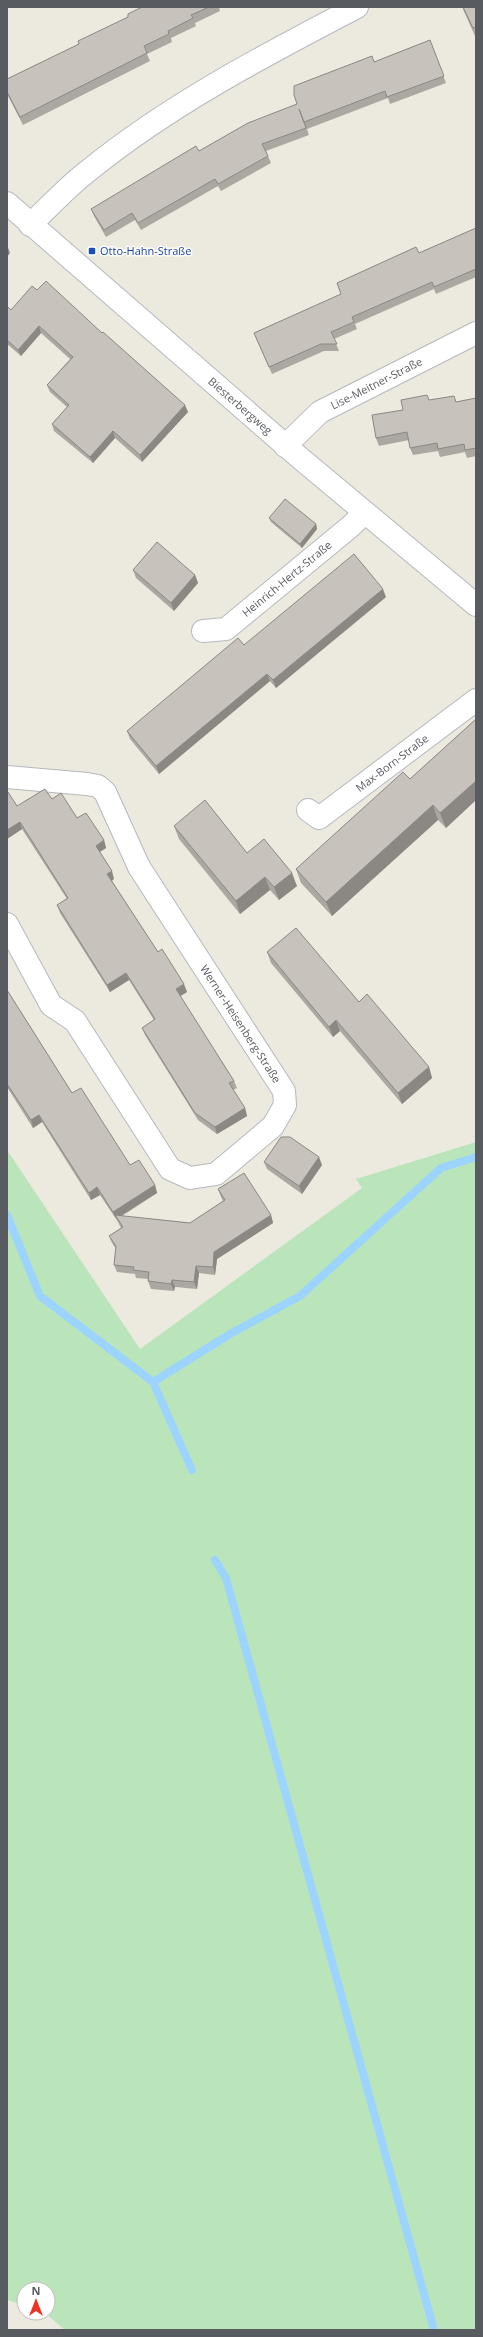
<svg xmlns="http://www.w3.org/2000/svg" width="483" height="2337" font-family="'Open Sans',sans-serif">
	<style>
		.green { fill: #bae5ba }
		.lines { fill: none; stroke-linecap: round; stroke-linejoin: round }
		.stream { stroke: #9cd3ff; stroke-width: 8 }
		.minor-casing { stroke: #b5b8bd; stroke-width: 24 }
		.minor { stroke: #fff; stroke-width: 22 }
		.wall { fill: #aba8a2 }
		.shaded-wall { fill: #8b8884 }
		.building { fill: #c7c3bc; stroke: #8b8884 }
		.transit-dot { fill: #1a4fb4; stroke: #fff; stroke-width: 1.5 }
		.labels { text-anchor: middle; stroke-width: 3; stroke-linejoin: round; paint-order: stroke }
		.transit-label { font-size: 11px; fill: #164399; stroke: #fff; text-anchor: start }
		.street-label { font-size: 11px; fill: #585c61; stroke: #fff }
	</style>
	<rect width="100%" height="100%" fill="#ece9df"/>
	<!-- green -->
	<path class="green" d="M 476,1142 L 476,2330 L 65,2330 L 45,2313 L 48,2313 L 48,2289 L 24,2289 L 24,2305 L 7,2300 L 7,1150 L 140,1349 L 362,1188 L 356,1179 Z"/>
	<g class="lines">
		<!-- stream -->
		<path class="stream" d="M 7,1215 L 40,1296 L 153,1382 L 192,1470
			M 153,1382 L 230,1334 L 300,1296 L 441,1168 L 476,1157
			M 215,1560 L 226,1578 L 434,2330"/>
		<defs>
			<g id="minor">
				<path id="s1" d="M 7,203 L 300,458 L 476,605"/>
				<path d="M 30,225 C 49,207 67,187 88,171 C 169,105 265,55 357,7"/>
				<path id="s2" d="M 285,446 L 320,412 L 476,333"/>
				<path id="s3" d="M 203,631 L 226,629 L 351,526 L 364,513"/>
				<path id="s4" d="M 7,777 L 87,784 L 98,786 L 105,792 L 139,867 L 284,1091 L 285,1105 L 273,1126 L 216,1174 L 190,1178 L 170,1169 L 75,1021 L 51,1005 L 7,924"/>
				<path id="s5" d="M 308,810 L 319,818 L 476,700"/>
			</g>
		</defs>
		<!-- minor casing -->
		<use href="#minor" class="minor-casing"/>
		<!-- minor -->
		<use href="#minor" class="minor"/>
	</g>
	<!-- wall -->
	<path class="wall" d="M 142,7 L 219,7 L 220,11 L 195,23 L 196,26 L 171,38 L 172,42 L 147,54 L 150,61 L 23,125 L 7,94 L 7,79 L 79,44 L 128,17 Z
		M 462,7 L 476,7 L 476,35 L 475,36 Z
		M 430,40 L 446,83 L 390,104 L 388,98 L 307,129 L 305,123 L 309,135 L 266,151 L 268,156 L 271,163 L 221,191 L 218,186 L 141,230 L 135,220 L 106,237 L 94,216 L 91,209 L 199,151 L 297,105 L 374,62 Z
		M 476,228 L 476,277 L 436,294 L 434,289 L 355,324 L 357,329 L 334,339 L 339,351 L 324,351 L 272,374 L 254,333 L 341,294 L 337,283 L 419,253 Z
		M 37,290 L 102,333 L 188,412 L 142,462 L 115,438 L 93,463 L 54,431 L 52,424 L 67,407 L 50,392 L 47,385 L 70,359 L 41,333 L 21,356 L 7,344 L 7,306 L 11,310 Z
		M 427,395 L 429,400 L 457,402 L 476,398 L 476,456 L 467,458 L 465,452 L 440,457 L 438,451 L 413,455 L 410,448 L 409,440 L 379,446 L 376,438 L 403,410 Z
		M 269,518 L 316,524 L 317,529 L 302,548 L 271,522 Z
		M 133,570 L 195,575 L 198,583 L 174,611 L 136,578 Z
		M 386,597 L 276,688 L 270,681 L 159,774 L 130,739 L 127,731 L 244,645 Z
		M 476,719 L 476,800 L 446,828 L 438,820 L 332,916 L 301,883 L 296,869 L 410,779 Z
		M 7,793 L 17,806 L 52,799 L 77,818 L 104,840 L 106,848 L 100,852 L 114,879 L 112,881 L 158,952 L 187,992 L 180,996 L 234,1081 L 237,1088 L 233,1090 L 245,1108 L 247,1116 L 217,1134 L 198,1120 L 145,1035 L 142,1028 L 154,1020 L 129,980 L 110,992 L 60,913 L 57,905 L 67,899 L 22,829 L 7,839 Z
		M 174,826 L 247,853 L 297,886 L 279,900 L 270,890 L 240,914 L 179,839 Z
		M 267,952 L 359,1002 L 429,1067 L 432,1078 L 402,1104 L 340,1031 L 333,1037 L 271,963 Z
		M 7,990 L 72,1093 L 130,1165 L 155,1185 L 157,1193 L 122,1216 L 190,1223 L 223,1201 L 221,1197 L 218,1189 L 271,1215 L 273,1223 L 217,1259 L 215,1275 L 199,1273 L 197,1289 L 175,1287 L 174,1291 L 151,1289 L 148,1281 L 148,1279 L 136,1278 L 135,1274 L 117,1272 L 114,1265 L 116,1249 L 112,1243 L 109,1236 L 121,1228 L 118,1222 L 100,1195 L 91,1200 L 42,1122 L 33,1128 L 7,1087 Z
		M 264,1162 L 322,1165 L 302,1194 L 267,1169 Z"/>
	<!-- shaded-wall -->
	<path class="shaded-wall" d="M 7,245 L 10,253 L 7,257 Z
		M 39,326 L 41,333 L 21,356 L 18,350 Z
		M 185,405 L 188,412 L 142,462 L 140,455 Z
		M 113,431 L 115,438 L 93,463 L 90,457 Z
		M 316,524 L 317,529 L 302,548 L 300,544 Z
		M 195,575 L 198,583 L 174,611 L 171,603 Z
		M 383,589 L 386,597 L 276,688 L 273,680 Z
		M 267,674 L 270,681 L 159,774 L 156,766 Z
		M 476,781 L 476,800 L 446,828 L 440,813 Z
		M 433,805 L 438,820 L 332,916 L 326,902 Z
		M 20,822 L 22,829 L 7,839 L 7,830 Z
		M 104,840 L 106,848 L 98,853 L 96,846 Z
		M 112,871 L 114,879 L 110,881 L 107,874 Z
		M 292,873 L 297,886 L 279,900 L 274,887 Z
		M 265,877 L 270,890 L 240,914 L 236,901 Z
		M 126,973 L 129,980 L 110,992 L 107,985 Z
		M 184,984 L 187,992 L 179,997 L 176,989 Z
		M 336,1020 L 340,1031 L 333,1037 L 329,1027 Z
		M 429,1067 L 432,1078 L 402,1104 L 398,1093 Z
		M 245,1108 L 247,1116 L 217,1134 L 215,1127 Z
		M 39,1115 L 42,1122 L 33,1128 L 31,1120 Z
		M 319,1157 L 322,1165 L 302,1194 L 299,1186 Z
		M 155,1185 L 157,1193 L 117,1218 L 115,1215 L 116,1219 L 113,1212 Z
		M 97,1187 L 100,1195 L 91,1200 L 89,1193 Z
		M 271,1215 L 273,1223 L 217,1259 L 215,1275 L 213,1267 L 214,1252 Z
		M 196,1266 L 199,1273 L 197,1289 L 194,1282 Z
		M 172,1280 L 175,1287 L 174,1291 L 171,1284 Z"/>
	<!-- building -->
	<path class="building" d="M 142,7 L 209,7 L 191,15 L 193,18 L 168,31 L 169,34 L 144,46 L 147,53 L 20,117 L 7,92 L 7,79 L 79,44 L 78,41 L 128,17 L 128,14 Z
		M 463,7 L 476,7 L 476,27 L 473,28 Z
		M 430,40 L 444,76 L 387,97 L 385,91 L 304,122 L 299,109 L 306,128 L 262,144 L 268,156 L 218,184 L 215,179 L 138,223 L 132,213 L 104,230 L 91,209 L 196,146 L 199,151 L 248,123 L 297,104 L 294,95 L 294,86 L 372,56 L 374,62 Z
		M 476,228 L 476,269 L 434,287 L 432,282 L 352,317 L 354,322 L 331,332 L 337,344 L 321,344 L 269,367 L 254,333 L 341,294 L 337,283 L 416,247 L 419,253 Z
		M 46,281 L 102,333 L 103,332 L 185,405 L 140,455 L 113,431 L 90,457 L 52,424 L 69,405 L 47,385 L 73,357 L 39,326 L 18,350 L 7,340 L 7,306 L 11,310 L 32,286 L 37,290 Z
		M 427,395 L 429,400 L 454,396 L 456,402 L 476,398 L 476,448 L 465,450 L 464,444 L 438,449 L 437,443 L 410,448 L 407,432 L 376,438 L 372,415 L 403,410 L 401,400 Z
		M 285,499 L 316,524 L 300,544 L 269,518 Z
		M 157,542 L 195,575 L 171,603 L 133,570 Z
		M 354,554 L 383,589 L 273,680 L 267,674 L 156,766 L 127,731 L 238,638 L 244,645 Z
		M 476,719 L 476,781 L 440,813 L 433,805 L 326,902 L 296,869 L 403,772 L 410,779 Z
		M 45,789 L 52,799 L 61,793 L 77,818 L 86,813 L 104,840 L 96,846 L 112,871 L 107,874 L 158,952 L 162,949 L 184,984 L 176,989 L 234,1081 L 229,1083 L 245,1108 L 215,1127 L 195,1113 L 142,1028 L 155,1019 L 126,973 L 107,985 L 57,905 L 68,898 L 20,822 L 7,830 L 7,793 L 8,792 L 17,806 Z
		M 205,800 L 247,853 L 264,839 L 292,873 L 274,887 L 265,877 L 236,901 L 174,826 Z
		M 296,928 L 359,1002 L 367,994 L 429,1067 L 398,1093 L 336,1020 L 329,1027 L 267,952 Z
		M 7,990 L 72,1093 L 81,1088 L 130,1165 L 139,1160 L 155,1185 L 113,1212 L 97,1187 L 89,1193 L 39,1115 L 31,1120 L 7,1084 Z
		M 281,1137 L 290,1137 L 319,1157 L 299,1186 L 264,1162 Z
		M 244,1173 L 271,1215 L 214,1252 L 213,1267 L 196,1266 L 194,1282 L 172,1280 L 171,1284 L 148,1281 L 149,1272 L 133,1270 L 134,1267 L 114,1265 L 116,1246 L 109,1236 L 123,1227 L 115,1215 L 190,1223 L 225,1200 L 218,1189 Z"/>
	<!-- markers -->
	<rect class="transit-dot" x="88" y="247" width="8" height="8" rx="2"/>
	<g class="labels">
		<!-- transit labels -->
		<g class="transit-label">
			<text x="100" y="255">Otto-Hahn-Straße</text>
		</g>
		<!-- street labels -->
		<g class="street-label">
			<text dy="4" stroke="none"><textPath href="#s2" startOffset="112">Lise-Meitner-Straße</textPath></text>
			<text dy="4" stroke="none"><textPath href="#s1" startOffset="309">Biesterbergweg</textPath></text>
			<text dy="4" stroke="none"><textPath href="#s3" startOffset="102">Heinrich-Hertz-Straße</textPath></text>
			<text dy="4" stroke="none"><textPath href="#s5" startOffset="105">Max-Born-Straße</textPath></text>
			<text dy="4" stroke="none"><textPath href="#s4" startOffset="370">Werner-Heisenberg-Straße</textPath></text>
		</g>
	</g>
	<!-- border -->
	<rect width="483" height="2337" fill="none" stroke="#585c61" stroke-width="16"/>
	<!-- north arrow -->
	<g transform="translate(36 2301)"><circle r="19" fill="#ffffff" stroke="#bcbec0"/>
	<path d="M0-3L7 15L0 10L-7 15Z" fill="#ee3323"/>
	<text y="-6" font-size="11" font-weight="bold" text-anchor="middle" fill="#585c61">N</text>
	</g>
</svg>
